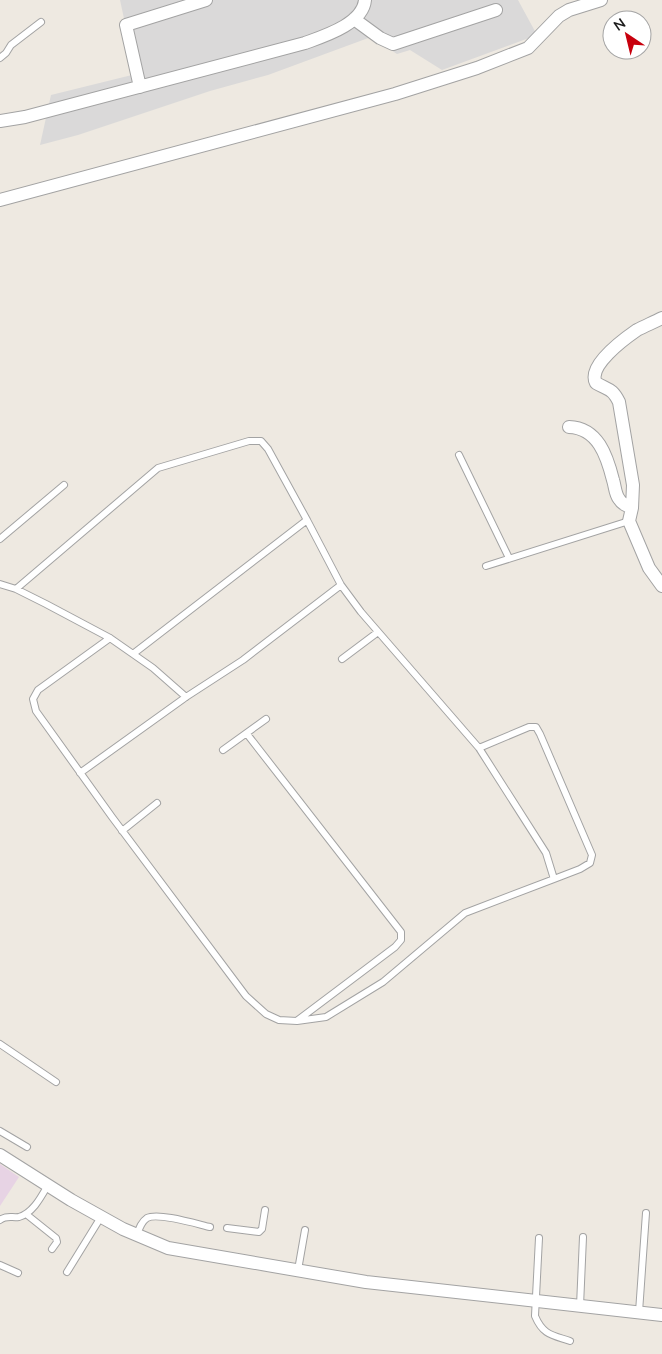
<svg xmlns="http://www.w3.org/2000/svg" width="662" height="1354" font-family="Mulish,sans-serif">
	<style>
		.residential { fill: #dad9d9 }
		.industrial { fill: #e7d3e4 }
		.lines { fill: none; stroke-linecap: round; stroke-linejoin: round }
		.service-casing { stroke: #a3a3a3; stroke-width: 8 }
		.minor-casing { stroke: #a3a3a3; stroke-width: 14 }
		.service { stroke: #fff; stroke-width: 6 }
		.minor { stroke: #fff; stroke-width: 12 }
	</style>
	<rect width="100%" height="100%" fill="#eee9e1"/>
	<!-- residential -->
	<path class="residential" d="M 120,0 L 518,0 L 537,35 L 442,70 L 410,50 L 397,54 L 371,37 L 268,75 L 210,91 L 78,135 L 40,145 L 51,95 L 136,74 Z"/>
	<!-- industrial -->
	<path class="industrial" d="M 0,1164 L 19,1177 L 0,1206 Z"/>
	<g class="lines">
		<defs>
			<path id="service" d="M 0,58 L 6,53 L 11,45 L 41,22
				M 459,455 L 509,558
				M 0,539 L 64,485
				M 486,566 L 629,521
				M 0,584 L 16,589 L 46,604 L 110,638 L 153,668 L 186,697
				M 16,589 L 158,468 L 249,441 L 261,441 L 268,449 L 307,520 L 133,654
				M 110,638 L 38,690 L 33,699 L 36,711 L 112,817 L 246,996 L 266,1014 L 279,1020 L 297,1021 L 326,1017 L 383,982 L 465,913 L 554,879 L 546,853 L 479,748 L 361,612 L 341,585 L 307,520
				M 342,659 L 378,632
				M 247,734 L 401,932 L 401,940 L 395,947 L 298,1020
				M 479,748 L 529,727 L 536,727 L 540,734 L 592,855 L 590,863 L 580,869 L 554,879
				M 223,750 L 266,719
				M 80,773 L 186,697 L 243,660 L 341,585
				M 122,831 L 157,803
				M 0,1044 L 56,1082
				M 0,1131 L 27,1147
				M 26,1214 L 56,1238 L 57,1242 L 52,1249
				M 0,1220 C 6,1215 12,1218 19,1217 C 33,1213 41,1197 48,1185
				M 227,1228 L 259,1232 L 262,1229 L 265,1210
				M 137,1235 C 139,1229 141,1222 147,1218 C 158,1212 197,1224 210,1227
				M 539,1238 L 535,1316 C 543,1335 552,1335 570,1341
				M 0,1265 L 18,1273
				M 298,1270 L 305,1230
				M 67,1272 L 101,1217
				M 580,1306 L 583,1237
				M 639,1312 L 646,1213"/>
			<path id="minor" d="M 354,19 L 380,38 L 393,44 L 496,10
				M 140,87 L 126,25 L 206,0
				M 0,121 L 25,117 L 305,43 C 324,36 363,24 365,0
				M 0,200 L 395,94 L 477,68 L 528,48 L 559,16 L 569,10 L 601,0
				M 662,318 C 654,322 645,326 637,330 C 624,339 587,366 596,383 C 608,390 612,388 619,402 L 633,485 L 632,508 L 629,521 L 649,568 L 662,586
				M 569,427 C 598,428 607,456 613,480 C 615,486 615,494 619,499 C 622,504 627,506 632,508
				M 0,1155 L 71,1200 L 123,1229 L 168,1248 L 366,1282 L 662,1315"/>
		</defs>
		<!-- service casing -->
		<use href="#service" class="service-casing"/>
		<!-- minor casing -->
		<use href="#minor" class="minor-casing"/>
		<!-- service -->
		<use href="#service" class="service"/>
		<!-- minor -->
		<use href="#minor" class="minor"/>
	</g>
	<!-- north arrow -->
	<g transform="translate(627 35) rotate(325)"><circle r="24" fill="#ffffff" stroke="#a4a4a4"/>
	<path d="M0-4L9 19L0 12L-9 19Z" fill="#c8000d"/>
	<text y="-8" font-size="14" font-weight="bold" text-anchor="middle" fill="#1c1c1c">N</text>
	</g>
</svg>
